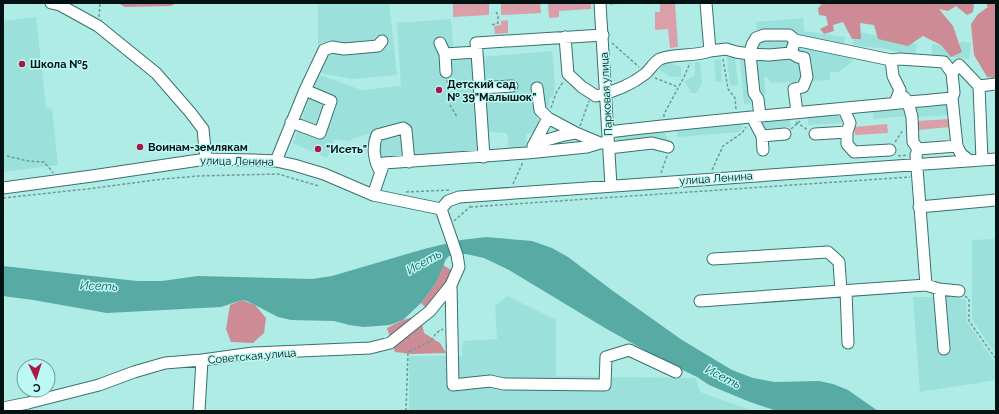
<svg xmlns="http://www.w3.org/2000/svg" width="999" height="414" font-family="Raleway,sans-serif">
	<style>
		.built { fill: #9be0da }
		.green { fill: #da9fa8 }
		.forest { fill: #cd8b95 }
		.water { fill: #58aaa4 }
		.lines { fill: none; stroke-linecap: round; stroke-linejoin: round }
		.minor-casing { stroke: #38716e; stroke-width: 13 }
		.path { stroke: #6f9b97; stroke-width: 1.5; stroke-dasharray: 3 2; stroke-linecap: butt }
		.minor { stroke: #fff; stroke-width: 11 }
		.poi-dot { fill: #ab1848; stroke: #bdf9f4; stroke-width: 1.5 }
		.labels { text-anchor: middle; stroke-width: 3; stroke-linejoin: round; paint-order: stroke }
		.poi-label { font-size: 11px; font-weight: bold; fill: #001211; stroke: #bdf9f4; text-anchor: start }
		.street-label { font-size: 11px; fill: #001211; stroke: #bdf9f4 }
		.water-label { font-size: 12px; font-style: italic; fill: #0f5753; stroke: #bdf9f4 }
	</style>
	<rect width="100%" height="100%" fill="#b0ece6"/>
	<!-- built -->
	<path class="built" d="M 318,3 L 389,3 L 397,75 L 352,79 L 324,74 L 310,67 L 318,50 Z
		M 36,17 L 46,107 L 52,109 L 58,165 L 3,172 L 3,21 Z
		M 803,18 L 804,31 L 845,37 L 843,53 L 853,54 L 852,62 L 838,72 L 830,72 L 830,80 L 771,83 L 767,77 L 764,77 L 766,94 L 752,96 L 752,103 L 744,104 L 740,56 L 758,41 L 756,22 Z
		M 451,19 L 454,56 L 466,58 L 466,60 L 473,59 L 480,153 L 379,161 L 375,133 L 360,136 L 348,141 L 335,139 L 327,158 L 293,143 L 318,74 L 361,90 L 401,86 L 397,23 Z
		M 855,31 L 917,44 L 915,54 L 900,53 L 887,49 L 853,45 Z
		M 961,42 L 971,43 L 969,59 L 932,55 L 932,44 L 958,47 Z
		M 552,51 L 555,84 L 553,96 L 550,98 L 548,109 L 537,110 L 538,121 L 537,131 L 526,134 L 527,147 L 509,149 L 507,133 L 488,132 L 486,98 L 514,96 L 514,84 L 518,80 L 500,79 L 500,85 L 483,85 L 482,57 Z
		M 727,57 L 735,57 L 738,85 L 730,86 Z
		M 721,59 L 722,82 L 716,82 L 714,60 Z
		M 659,62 L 668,62 L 681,67 L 681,77 L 670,77 L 660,70 Z
		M 695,62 L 700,62 L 702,84 L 696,93 L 691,93 L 685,81 L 695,75 Z
		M 947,102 L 948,115 L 917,117 L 916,104 Z
		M 906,105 L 907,116 L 873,119 L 873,107 Z
		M 842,113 L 842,123 L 808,125 L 808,115 Z
		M 787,117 L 790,120 L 790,127 L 764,129 L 763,119 Z
		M 741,122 L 743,126 L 740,132 L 678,137 L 676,128 Z
		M 663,129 L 667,138 L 666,145 L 617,144 L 616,134 Z
		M 996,239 L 996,355 L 972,319 L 972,240 Z
		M 507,296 L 556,320 L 556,376 L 696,378 L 700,392 L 753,411 L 409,411 L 409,356 L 462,356 L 463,341 L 497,339 L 495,306 Z
		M 913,297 L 956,297 L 966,300 L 967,322 L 996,364 L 996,380 L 920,392 Z"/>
	<!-- green -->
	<path class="green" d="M 453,3 L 489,3 L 489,15 L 453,17 Z
		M 501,3 L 540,3 L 541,13 L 501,15 Z
		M 548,3 L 591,3 L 591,9 L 559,11 L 559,17 L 549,18 Z
		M 660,3 L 675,3 L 678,47 L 670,48 L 668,29 L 655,30 L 655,12 L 660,12 Z
		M 508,20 L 508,33 L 495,34 L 494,26 L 501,25 L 501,21 Z
		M 949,119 L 950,127 L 918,130 L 918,121 Z
		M 887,124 L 888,133 L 855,135 L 854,127 Z"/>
	<!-- forest -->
	<path class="forest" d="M 118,3 L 176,3 L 171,6 L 125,7 Z
		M 823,3 L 974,3 L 973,12 L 967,15 L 956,6 L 948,11 L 939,9 L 953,26 L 962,52 L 951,57 L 941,45 L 923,36 L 908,46 L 878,39 L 874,25 L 860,23 L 861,39 L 852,39 L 843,22 L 833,25 L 834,31 L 824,34 L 820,29 L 828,25 L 826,16 L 819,15 L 818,8 Z
		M 986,3 L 996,3 L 996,78 L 987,77 L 974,55 L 971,24 L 978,14 L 988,7 Z
		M 443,265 L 454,272 L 426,308 L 421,303 L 436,283 Z
		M 242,300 L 255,305 L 266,318 L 264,333 L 253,343 L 231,342 L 226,329 L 230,305 Z
		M 414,317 L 421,319 L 424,333 L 440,343 L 446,353 L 412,354 L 395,352 L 387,328 L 403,320 Z"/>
	<!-- water -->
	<path class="water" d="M 486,237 L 532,241 L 552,248 L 568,257 L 613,291 L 682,340 L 732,370 L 753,378 L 775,382 L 819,381 L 833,384 L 848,390 L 878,411 L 777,411 L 750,402 L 709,385 L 697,377 L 664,361 L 605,328 L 509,270 L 484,258 L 466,254 L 454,254 L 449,256 L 446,259 L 436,283 L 421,303 L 403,320 L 390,325 L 364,327 L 349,325 L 334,321 L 291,320 L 278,317 L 247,301 L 242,300 L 221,307 L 107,313 L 33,300 L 3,296 L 3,266 L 137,281 L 162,281 L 198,276 L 312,279 L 332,276 L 424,249 L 461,240 Z"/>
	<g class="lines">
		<defs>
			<path id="minor" d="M 51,3 L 60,5 L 98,26 L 156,73 L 190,112 L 203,129 L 206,159
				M 600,3 L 611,186
				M 706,3 L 710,51 L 726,49 L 736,52 L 750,54 L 752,45 L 756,38 L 764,35 L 789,35 L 795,40 L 891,60 L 893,76 L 900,90 L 895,103
				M 565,37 L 568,74 L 582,87 L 596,96 C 613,92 631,85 645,74 C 650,70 654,62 660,59 C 674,53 694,57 710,51
				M 440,43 L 445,54
				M 477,52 L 484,157
				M 791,53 L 798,57 L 804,58 L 807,77 L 803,87 L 794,89 L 797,112
				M 891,60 L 900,59 L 944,62 L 952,73
				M 446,72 L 445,54 L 477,52 L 476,43 L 603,35
				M 979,86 L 996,84
				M 479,88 L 512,86
				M 537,88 L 540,110 L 548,118 L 576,133
				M 904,97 L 908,102 L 912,117 L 913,142 L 918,149
				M 952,98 L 957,146 L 961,154 L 970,161
				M 844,109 L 850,123 L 847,132 L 847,144 L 854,152 L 890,150
				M 760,116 L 758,99 L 754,93 L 750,54 L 769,55 L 791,53 L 795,40
				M 752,117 L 762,136 L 763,150
				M 291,122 L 320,133 L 331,101 L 305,90
				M 608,132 C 722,119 837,109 952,98 L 954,93 L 952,73 L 959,65 L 979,86 L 982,160
				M 815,134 L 847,132
				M 762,136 L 785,134
				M 536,143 L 564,135 L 576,133 L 600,143
				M 533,146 L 548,118
				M 609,148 L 652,143 L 668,147
				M 276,161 L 305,90 L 324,50 L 332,47 L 344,49 L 378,46 L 382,41
				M 381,172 C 374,162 372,147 377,135 L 403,128 L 406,130 L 409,162
				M 3,188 L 92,176 L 206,159 L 254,160 L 276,161 L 294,165 L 324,174 L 373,195 L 441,209 L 457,255 L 459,267 L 451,285 L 430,311 L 390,343 L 370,348 L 253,353 L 202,360 L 165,363 L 134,372 L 99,385 L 28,403 L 3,408
				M 373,195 L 384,163 L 527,153 L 587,147 L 600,143 L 608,143
				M 919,207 L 996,200
				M 441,209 L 448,201 L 459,197 L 996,159
				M 713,259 L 828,252 L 839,262 L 841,291
				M 451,285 L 453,385 L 490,381 L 504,384 L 605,385 L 606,357 L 629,350 L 676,372
				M 926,285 L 916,155 L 918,149 L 957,146
				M 939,289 L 944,349
				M 846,291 L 848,343
				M 700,301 L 926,285 L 939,289 L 959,291
				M 199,411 L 202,360"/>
		</defs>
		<!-- minor casing -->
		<use href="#minor" class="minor-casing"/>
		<!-- path -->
		<path class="path" d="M 610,4 L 621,3
			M 99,17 L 100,3
			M 492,25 L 498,23 L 498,16 L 496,11
			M 612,43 L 639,67
			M 723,59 L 728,89 L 735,98 L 736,109
			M 655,78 L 678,87
			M 447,80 L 450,105 L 457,117
			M 551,108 L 556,93 L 563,82
			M 664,117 L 664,114 L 684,77 L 690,63
			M 796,122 L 808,130
			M 580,126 L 589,101
			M 791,129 L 800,121
			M 895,142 L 903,130
			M 7,156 L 28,161 L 44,162 L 52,171 L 53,173
			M 898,156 L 908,155
			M 712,170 L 723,146 L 742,133 L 746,127
			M 661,173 L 667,156
			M 513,184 L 523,162
			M 406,192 L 450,190
			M 3,198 L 87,189 L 163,179 L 198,176 L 278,174 L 319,186
			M 470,207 L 910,177
			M 454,221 L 471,206
			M 965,296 L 969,299 L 969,321 L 996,359
			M 406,411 L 408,352 L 431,341 L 436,333 L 443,329"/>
		<!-- minor -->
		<use href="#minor" class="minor"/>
	</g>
	<!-- markers -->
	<g class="poi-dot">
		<circle cx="22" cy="64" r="4"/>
		<circle cx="439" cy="90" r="4"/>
		<circle cx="140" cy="147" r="4"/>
		<circle cx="318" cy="149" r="4"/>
	</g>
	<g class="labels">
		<!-- poi labels -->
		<g class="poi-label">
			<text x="30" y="68">Школа №5</text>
			<text x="447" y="88">Детский сад<tspan x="447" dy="13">№ 39"Малышок"</tspan></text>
			<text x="148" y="151">Воинам-землякам</text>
			<text x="326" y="153">"Исеть"</text>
		</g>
		<!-- street labels -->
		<g class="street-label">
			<text transform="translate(606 94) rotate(-93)" y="4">Парковая улица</text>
			<text transform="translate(237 161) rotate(1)" y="4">улица Ленина</text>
			<text transform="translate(716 178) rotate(-4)" y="4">улица Ленина</text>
			<text transform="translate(252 356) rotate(-5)" y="4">Советская улица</text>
		</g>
		<!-- water labels -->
		<g class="water-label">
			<text transform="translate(424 262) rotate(-29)" y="4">Исеть</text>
			<text transform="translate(99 286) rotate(2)" y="4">Исеть</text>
			<text transform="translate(723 377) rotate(27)" y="4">Исеть</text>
		</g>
	</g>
	<!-- border -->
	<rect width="999" height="414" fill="none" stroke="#001211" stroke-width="8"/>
	<!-- north arrow -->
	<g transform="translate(36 378) rotate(176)"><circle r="19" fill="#bdf9f4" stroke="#719d99"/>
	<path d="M0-3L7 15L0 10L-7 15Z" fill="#ab1848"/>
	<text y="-6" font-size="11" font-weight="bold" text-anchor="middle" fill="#001211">С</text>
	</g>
</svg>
